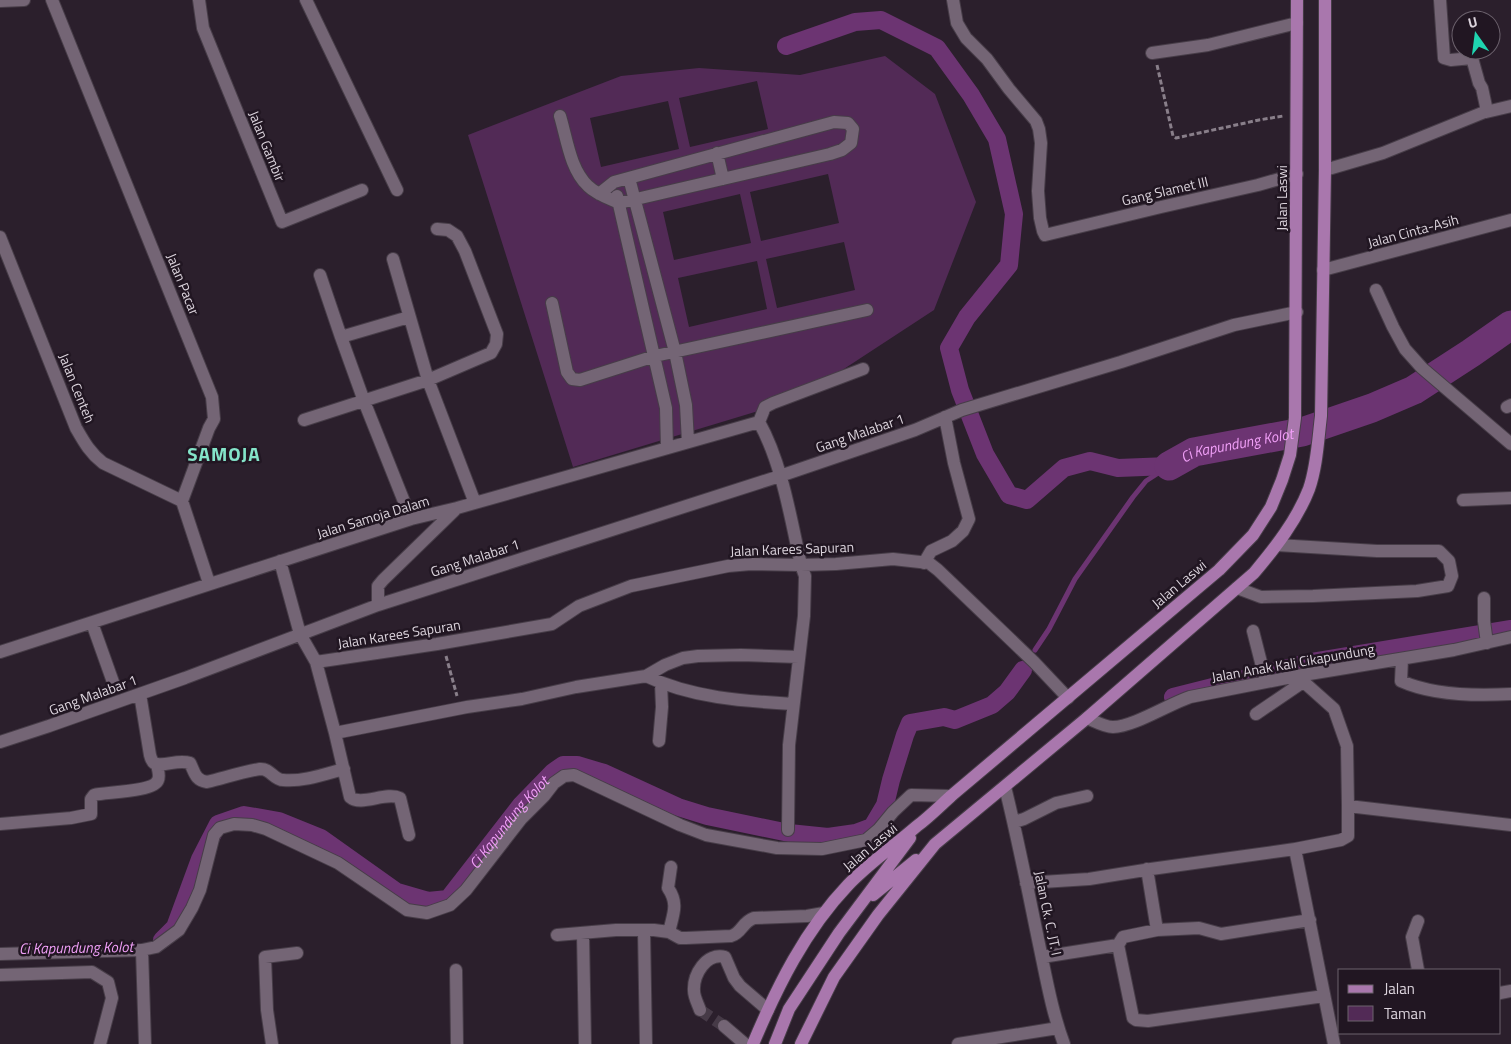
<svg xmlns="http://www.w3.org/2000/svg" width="1511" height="1044" font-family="'Titillium Web',sans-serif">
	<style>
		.green { fill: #522a56; fill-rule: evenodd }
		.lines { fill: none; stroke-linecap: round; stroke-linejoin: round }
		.stream { stroke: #6c3472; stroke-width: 5 }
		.canal { stroke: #6c3472; stroke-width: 18 }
		.river { stroke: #6c3472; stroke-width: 29 }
		.minor-tunnel { stroke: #463a47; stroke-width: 12; stroke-dasharray: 12 6; stroke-linecap: butt }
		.minor-casing { stroke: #473d48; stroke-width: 14 }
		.major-casing { stroke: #473d48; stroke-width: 14 }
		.path { stroke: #897f8a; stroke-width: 3; stroke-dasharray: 5 2.5; stroke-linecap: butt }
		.minor { stroke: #746575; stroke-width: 12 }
		.major { stroke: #a977ad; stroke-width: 12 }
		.labels { text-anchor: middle; stroke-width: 5; stroke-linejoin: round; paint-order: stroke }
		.street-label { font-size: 14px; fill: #dcd4dd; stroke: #211622 }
		.water-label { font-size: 15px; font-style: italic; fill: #f09ff7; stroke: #211622 }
		.district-label { font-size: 19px; font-weight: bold; letter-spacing: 1px; fill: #84e4c9; stroke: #211622 }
	</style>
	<rect width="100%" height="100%" fill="#2b1f2c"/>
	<!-- green -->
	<path class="green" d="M 885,56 L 935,94 L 976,202 L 934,310 L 798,399 L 573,467 L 468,135 L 621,76 L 699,68 L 800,75 ZM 757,81 L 768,129 L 690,147 L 679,98 ZM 668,101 L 679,149 L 601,167 L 590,118 ZM 828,174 L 839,223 L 761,241 L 750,192 ZM 740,194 L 751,243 L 674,260 L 663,212 ZM 844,242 L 855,290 L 777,308 L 766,259 ZM 757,261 L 767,309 L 689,327 L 678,278 Z"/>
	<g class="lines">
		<!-- stream -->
		<path class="stream" d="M 1035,650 L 1049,629 L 1075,579 L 1133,497 L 1146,481 L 1169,466"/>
		<!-- canal -->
		<g class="canal">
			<path d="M 786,46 L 855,22 L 881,20 L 937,48 L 971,95 L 997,139 L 1014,214 L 1009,265 L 967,317 L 949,348 L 960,390 L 985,454 L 1009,495 L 1027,500 L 1064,468 L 1090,461 L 1118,468 L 1169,466"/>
			<path d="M 1173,697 L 1312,662 L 1511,629"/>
			<path id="s1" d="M 162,940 L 175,927 L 200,859 L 218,824 L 244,815 L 279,821 L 321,838 L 397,892 L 428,901 L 448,899 L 521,805 L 553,772 L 563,765 L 577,765 L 604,773 L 678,807 L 707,816 L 789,833 L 828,837 L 856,833 L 872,827 L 885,805 L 891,780 L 905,735 L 910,723 L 944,717 L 955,720 L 992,705 L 1007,692 L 1023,670"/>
		</g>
		<!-- river -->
		<path class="river" id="s2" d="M 1169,466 L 1194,452 L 1302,432 L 1372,408 L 1414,390 L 1471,353 L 1511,325"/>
		<!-- minor-tunnel -->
		<path class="minor-tunnel" d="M 700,1010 L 724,1026"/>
		<defs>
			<path id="minor" d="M 52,0 L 212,397 L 214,419 L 209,428 L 182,501 L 209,583
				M 199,0 L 203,28 L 282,222 L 362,190
				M 306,0 L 397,190
				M 953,0 L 957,23 L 966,38 L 987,59 L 1009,89 L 1036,121 L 1039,129 L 1041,143 L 1038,191 L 1040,218 L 1043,231 L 1045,235 L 1161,207 L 1258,185 L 1297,174
				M 0,1 L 24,0
				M 1152,53 L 1208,45 L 1297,23
				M 1486,112 L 1511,106
				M 560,116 C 567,139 570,169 588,186 C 596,194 608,198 619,203 L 830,154 L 842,150 L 851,143 L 853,129 L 848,123 L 834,122 L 614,182 L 599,194
				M 717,153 L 723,179
				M 1325,170 L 1383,153 L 1487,111 L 1482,88 L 1479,83 L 1472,58 L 1451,60 L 1444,58 L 1440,0
				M 629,178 L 675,352 L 686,405 L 688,442
				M 617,196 L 666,408 L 667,448
				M 0,237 L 76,428 C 84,442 90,453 103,463 L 182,501
				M 393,259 L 428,380 L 475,503
				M 1323,270 L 1511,220
				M 320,275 L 341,337
				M 1376,290 L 1393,327 L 1405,349 L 1422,368 L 1511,444
				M 552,303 L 567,372 L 572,379 L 580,380 L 655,356 L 867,310
				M 409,317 L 341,337 L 364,401 L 411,519
				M 1507,407 L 1511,405
				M 304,420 L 428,380 L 491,353 L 496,344 L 497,334 L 465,251 L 457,236 L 448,230 L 437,229
				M 759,422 C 782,463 791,520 801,565 L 805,576 L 804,616 L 789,745 L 788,830
				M 759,422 L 765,407 L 773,403 L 863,369
				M 1463,500 L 1511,498
				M 280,561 L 300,634 L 316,662 L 335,733 L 350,797 C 361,807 386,791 400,798 L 409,835
				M 924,563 L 931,551 L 952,541 L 963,531 L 969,519 L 954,463 L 945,417
				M 1237,588 L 1261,597 L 1313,596 L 1417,591 L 1448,586 L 1452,576 L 1449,561 L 1439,551 L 1377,551 L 1277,545
				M 1484,598 L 1484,621 L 1487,643
				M 378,605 L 378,586 L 383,580 L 457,508
				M 92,623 L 113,682
				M 1253,631 L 1266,682
				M 0,652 L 411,519 L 457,508 L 759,422
				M 1402,659 L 1401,681 C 1432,695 1477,696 1511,694
				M 316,662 L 437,644 L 552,624 L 579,606 L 631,586 L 728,566 L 751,564 L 801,565 L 836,564 L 893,559 L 929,563 L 938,570 L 1034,662 L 1068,698
				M 646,676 C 692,698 743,701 793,704
				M 1297,676 L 1334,709 L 1347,746 L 1348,806 L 1511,825
				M 140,694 L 150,755 C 151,759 153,764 157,764 C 167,766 178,759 190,763 C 195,773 195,780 207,782 C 224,778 242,772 260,769 C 270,768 274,780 283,780 C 303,782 325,774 344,769
				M 1256,714 L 1303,682
				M 1087,718 C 1094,721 1105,727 1113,727 C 1133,727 1169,704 1190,697 L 1297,676 L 1454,650 L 1511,637
				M 335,733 L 467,707 L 522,699 L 576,687 L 646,676 L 665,665 L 683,658 L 698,656 L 741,655 L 799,657
				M 659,741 L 662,707 L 661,683
				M 0,742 L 49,726 L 185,678 L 378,605 L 780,476 L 915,430 L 962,410 L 1121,362 L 1234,325 L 1297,312
				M 1005,787 C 1018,839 1028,891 1039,944 C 1046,977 1052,1012 1064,1044
				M 1014,822 L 1024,819 L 1056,803 L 1087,796
				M 0,824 L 71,818 L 91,814 L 91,799 L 94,795 C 106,792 154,792 158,780 C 160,776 158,769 157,765
				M 1295,849 L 1334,1044
				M 1147,869 L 1157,930
				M 1026,883 L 1089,879 L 1151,869 L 1295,849 L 1341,840 L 1348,836 L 1348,806
				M 644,931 L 646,1044
				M 669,932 C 673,914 679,904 668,888 L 671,867
				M 583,934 L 585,1044
				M 557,935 L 616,930 L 654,930 L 669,932 L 680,938 L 686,938 L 731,936 C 742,933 742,922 754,918 L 807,916 L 824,913
				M 1118,945 L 1133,1018 L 1136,1020 L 1148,1021 L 1324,996
				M 0,954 L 142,950
				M 1042,957 L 1118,945 L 1123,937 L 1157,930 L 1199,928 L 1221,934 L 1310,920
				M 456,970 L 457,1044
				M 1418,970 L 1412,937 L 1418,921
				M 0,975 L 92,972 L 108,982 L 112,998 L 100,1044
				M 1500,993 L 1511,991
				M 700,1010 C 698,1004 694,997 694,991 C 693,975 706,952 725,957 L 734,978 L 740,986 L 768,1010
				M 724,1026 L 745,1044
				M 145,1044 L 142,950 L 156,947 L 179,930 L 192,908 L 200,890 L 214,835 L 220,828 L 234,824 L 252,825 L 266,829 L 338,863 L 407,910 L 427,913 L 450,905 L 466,890 L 521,819 L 544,796 L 554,783 L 564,776 L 574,775 L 680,825 L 706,835 L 777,848 L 822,849 L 866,840 L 879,829 L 893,812 L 911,795 L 951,796
				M 272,1044 L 267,1010 L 265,957 L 297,953
				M 958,1044 L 1058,1028"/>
			<path id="major" d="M 873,895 L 916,860
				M 753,1044 C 777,987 805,930 848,885 C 869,863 894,846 917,826 C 929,817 940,806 951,796 L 1219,570 L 1253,535 L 1271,507 L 1282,480 L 1290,455 L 1295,418 L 1297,0
				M 775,1044 L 789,1009 L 839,933 L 910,838
				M 801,1044 L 834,977 L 878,915 L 935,844 L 1087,718 L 1254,573 C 1275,548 1297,520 1309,489 C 1317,466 1318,440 1321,416 L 1325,170 L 1325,0"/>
		</defs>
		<!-- minor casing -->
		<use href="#minor" class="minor-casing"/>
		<!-- major casing -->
		<use href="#major" class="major-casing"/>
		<!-- path -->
		<path class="path" d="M 1157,65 L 1173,136 L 1176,138 L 1259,120 L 1283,116
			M 446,656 L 457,696"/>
		<!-- minor -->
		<use href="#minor" class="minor"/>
		<!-- major -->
		<use href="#major" class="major"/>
	</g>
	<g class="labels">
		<!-- street labels -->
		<g class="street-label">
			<text transform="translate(267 146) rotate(68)" y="5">Jalan Gambir</text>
			<text transform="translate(1165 191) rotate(-13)" y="5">Gang Slamet III</text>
			<text transform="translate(1282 198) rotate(-90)" y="5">Jalan Laswi</text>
			<text transform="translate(1413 231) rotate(-15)" y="5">Jalan Cinta-Asih</text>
			<text transform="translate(183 284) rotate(68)" y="5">Jalan Pacar</text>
			<text transform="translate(77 388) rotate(68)" y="5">Jalan Centeh</text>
			<text transform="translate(860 433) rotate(-19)" y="5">Gang Malabar 1</text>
			<text transform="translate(373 517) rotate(-17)" y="5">Jalan Samoja Dalam</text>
			<text transform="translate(792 549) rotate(-2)" y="5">Jalan Karees Sapuran</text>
			<text transform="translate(475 558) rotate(-18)" y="5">Gang Malabar 1</text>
			<text transform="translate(1179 584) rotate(-40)" y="5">Jalan Laswi</text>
			<text transform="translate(399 634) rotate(-9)" y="5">Jalan Karees Sapuran</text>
			<text transform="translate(1293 663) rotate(-10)" y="5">Jalan Anak Kali Cikapundung</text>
			<text transform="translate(93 695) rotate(-20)" y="5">Gang Malabar 1</text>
			<text transform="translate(870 847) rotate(-40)" y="5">Jalan Laswi</text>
			<text transform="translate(1048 913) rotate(78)" y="5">Jalan Ck. C. JT. I</text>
		</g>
		<!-- water labels -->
		<g class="water-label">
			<text dy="5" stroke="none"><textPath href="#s2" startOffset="72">Ci Kapundung Kolot</textPath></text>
			<text dy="5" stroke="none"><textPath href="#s1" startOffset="482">Ci Kapundung Kolot</textPath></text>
			<text transform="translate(76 948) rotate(-1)" y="5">Ci Kapundung Kolot</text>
		</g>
		<!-- district labels -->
		<g class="district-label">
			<text x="224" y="461">SAMOJA</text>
		</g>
	</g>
	<!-- legend -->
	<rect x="1338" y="969" width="162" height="65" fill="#211622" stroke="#6c626d"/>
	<rect x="1348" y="985" width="25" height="8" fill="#a977ad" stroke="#6c626d"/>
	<text x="1384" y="994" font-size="15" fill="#dcd4dd">Jalan</text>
	<rect x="1348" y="1006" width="25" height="15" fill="#522a56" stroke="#6c626d"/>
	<text x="1384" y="1019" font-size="15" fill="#dcd4dd">Taman</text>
	<!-- north arrow -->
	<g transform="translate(1476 35) rotate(346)"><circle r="24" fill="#211622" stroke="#6c626d"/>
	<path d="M0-4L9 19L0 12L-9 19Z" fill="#1fd5b0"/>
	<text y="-8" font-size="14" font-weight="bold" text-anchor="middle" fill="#dcd4dd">U</text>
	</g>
</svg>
